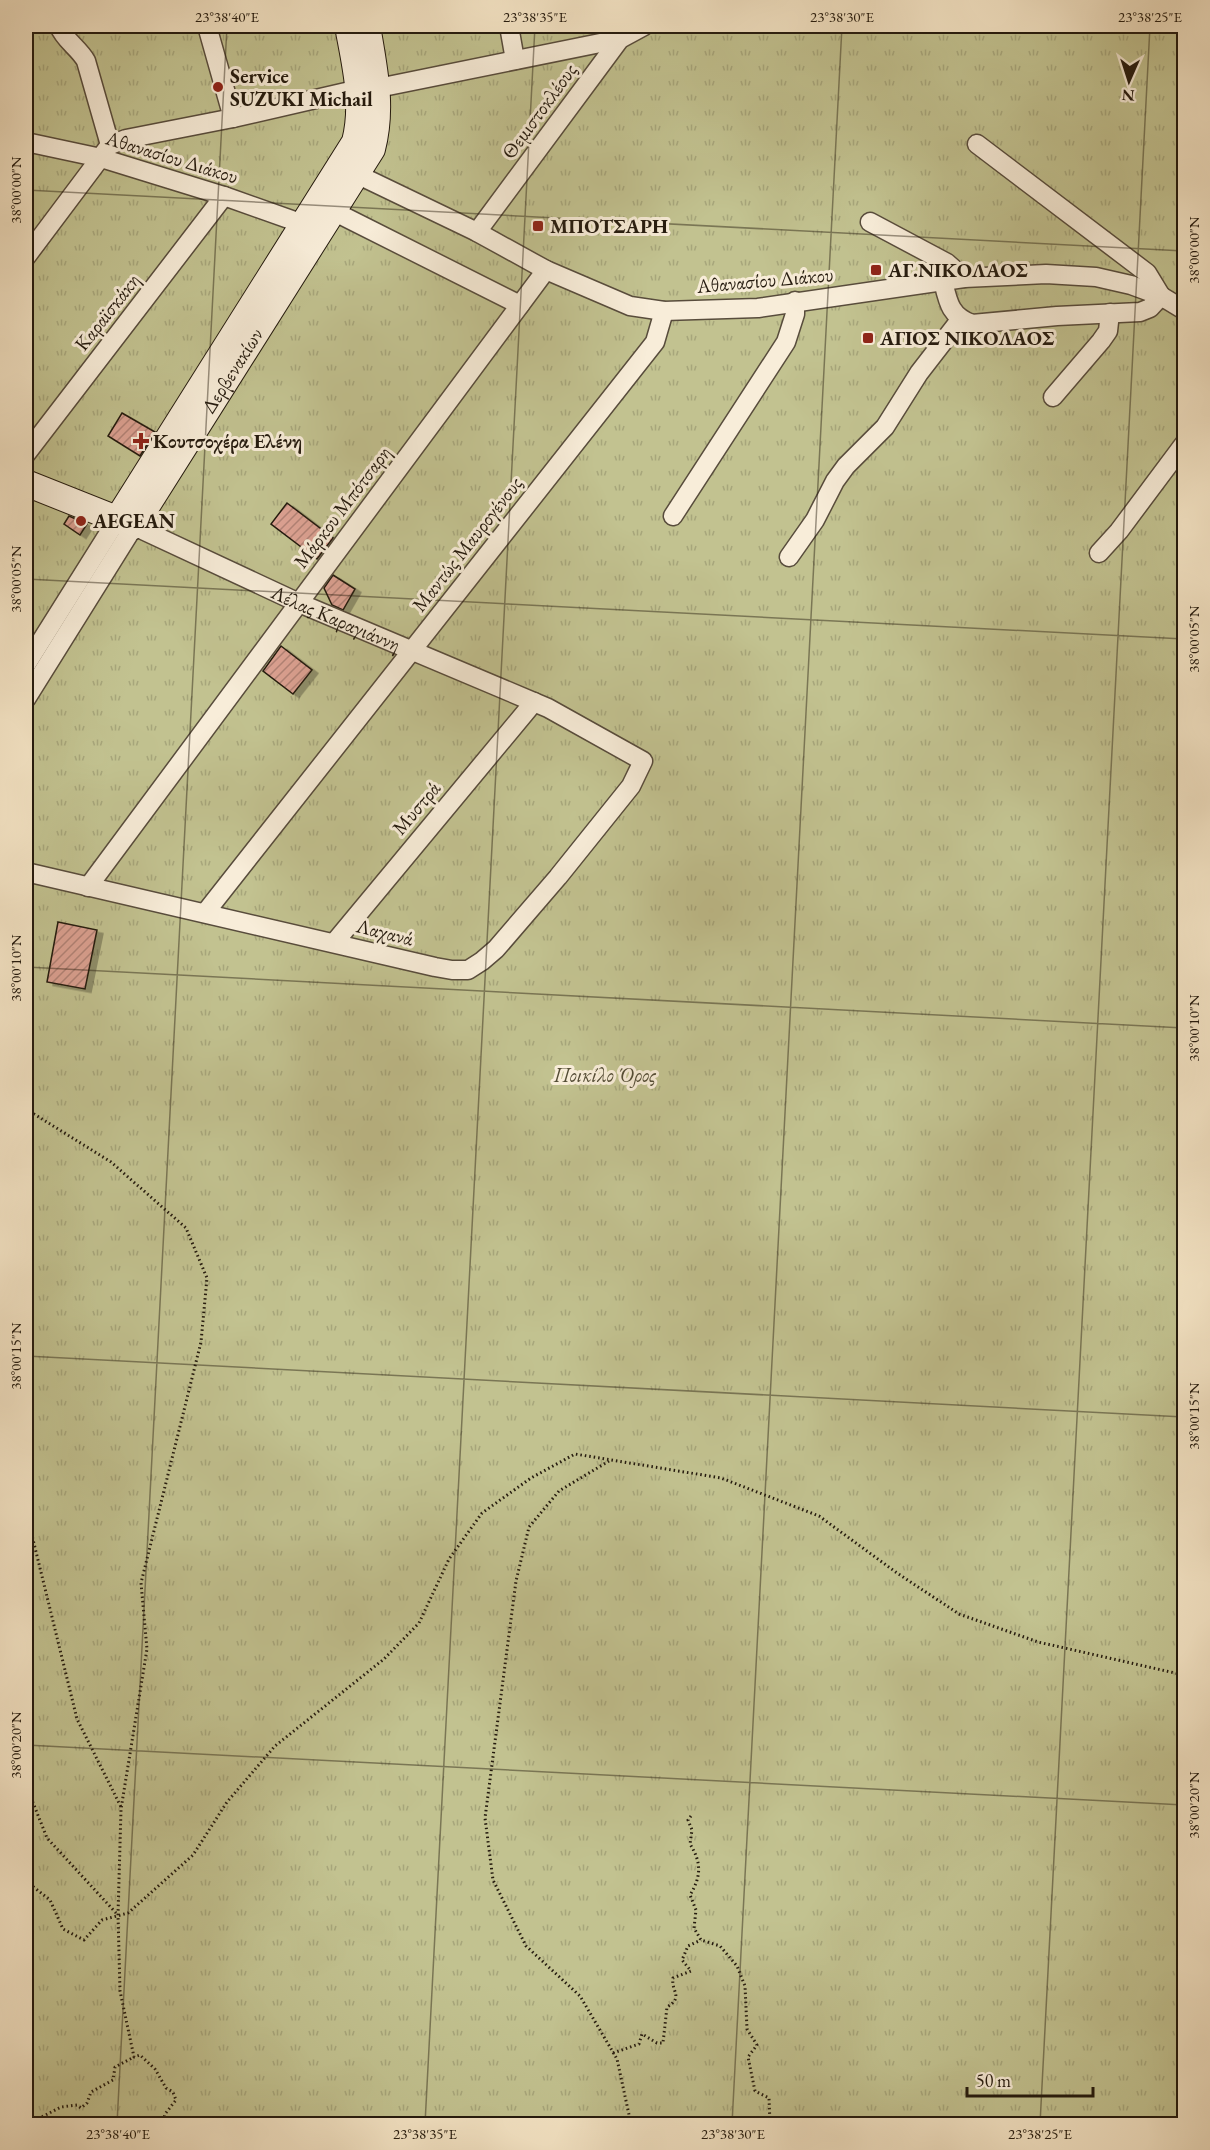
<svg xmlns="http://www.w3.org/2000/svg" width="1210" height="2150" font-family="'EB Garamond',serif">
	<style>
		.park { fill: url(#park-tufts); stroke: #736e4f; stroke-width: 1.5 }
		.building { fill: url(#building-hatch); stroke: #241a0e; stroke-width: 1.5; filter: url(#shadow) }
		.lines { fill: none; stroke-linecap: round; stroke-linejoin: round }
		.street-casing { stroke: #584c3c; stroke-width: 21 }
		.secondary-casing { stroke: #241a0e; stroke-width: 28 }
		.path { stroke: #241a0e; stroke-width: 3; stroke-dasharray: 1.5 3; stroke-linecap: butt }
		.street { stroke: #f8edd9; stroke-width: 18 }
		.secondary { stroke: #f8edd9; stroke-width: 26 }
		.ticks { fill: none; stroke: #241a0e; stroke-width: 1.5; stroke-opacity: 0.45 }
		.poi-dot { fill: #8f2418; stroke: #f8edd9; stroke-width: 2 }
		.labels { text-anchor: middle; stroke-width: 6; stroke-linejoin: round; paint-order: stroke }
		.poi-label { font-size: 20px; font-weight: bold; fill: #241a0e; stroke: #f8edd9; text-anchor: start }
		.street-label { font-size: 20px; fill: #241a0e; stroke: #f8edd9 }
		.park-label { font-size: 20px; font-style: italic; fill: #534c35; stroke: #f8edd9 }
		.neatline { fill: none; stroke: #241a0e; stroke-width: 2 }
		.ticks-label { font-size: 15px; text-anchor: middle; fill: #241a0e }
	</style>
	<defs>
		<pattern id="park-tufts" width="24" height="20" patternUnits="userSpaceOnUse" patternTransform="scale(1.5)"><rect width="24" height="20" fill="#c2c290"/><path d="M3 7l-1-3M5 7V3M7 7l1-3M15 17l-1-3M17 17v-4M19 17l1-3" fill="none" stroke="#a7a67b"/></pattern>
		<pattern id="building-hatch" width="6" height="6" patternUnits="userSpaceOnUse" patternTransform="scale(1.5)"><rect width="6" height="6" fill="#dca192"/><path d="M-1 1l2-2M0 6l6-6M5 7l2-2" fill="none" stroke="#b28276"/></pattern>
		<filter id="shadow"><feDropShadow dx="6" dy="3.5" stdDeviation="0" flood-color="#0004"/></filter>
	</defs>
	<rect width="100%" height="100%" fill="#f4e4c5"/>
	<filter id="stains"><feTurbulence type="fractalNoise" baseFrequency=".00333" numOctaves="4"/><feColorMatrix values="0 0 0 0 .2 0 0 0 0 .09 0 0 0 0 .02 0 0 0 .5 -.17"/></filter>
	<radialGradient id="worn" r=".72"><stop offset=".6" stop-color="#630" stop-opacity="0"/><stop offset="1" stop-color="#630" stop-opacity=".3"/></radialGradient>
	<!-- park -->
	<path class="park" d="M 26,26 L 1184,26 L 1184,2124 L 26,2124 Z"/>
	<!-- building -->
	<path class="building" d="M 122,413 L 155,432 L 140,456 L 108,436 Z
		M 287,503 L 333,538 L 317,559 L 271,524 Z
		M 69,516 L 87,524 L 80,535 L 64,524 Z
		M 333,575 L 355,589 L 343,610 L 332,605 L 324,588 Z
		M 281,646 L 312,670 L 293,694 L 263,671 Z
		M 58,922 L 97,930 L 85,989 L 47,982 Z"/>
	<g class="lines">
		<defs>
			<g id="street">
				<path d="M 59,26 C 64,40 79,48 86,61 L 110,145"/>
				<path d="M 207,26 L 233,118"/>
				<path d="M 509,26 L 515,60"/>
				<path d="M 378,88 L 620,39"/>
				<path d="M 26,142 L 101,158 L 224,196 L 303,224"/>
				<path d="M 346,169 L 477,232 L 546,270 L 630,306 L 664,311 L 758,308 L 964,278 L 1046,274 L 1096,277 L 1131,285 L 1161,296 L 1184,310"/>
				<path d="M 324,205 L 333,211 L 520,305"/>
				<path d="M 870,222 L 947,263 L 964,278"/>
				<path d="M 477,232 L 620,39 L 644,26"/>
				<path d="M 26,257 L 110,145 L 126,139 L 233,118 L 359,89"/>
				<path d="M 943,281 C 948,302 950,316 972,324 L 1057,316 L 1140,312 L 1150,308 L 1161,296 L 1147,273 L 977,144"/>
				<path d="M 1053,397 L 1101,341 L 1108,331 L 1110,313"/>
				<path d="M 26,454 L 224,196"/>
				<path d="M 673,516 L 786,342 L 795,314 L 795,301"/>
				<path d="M 1099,553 L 1119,531 L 1184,444"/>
				<path d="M 789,557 L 815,520 L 835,481 L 846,466 L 885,427 L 919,373 L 960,320"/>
				<path d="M 26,665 L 117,520"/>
				<path id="s1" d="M 26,699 L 134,526 L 299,603 L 548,708 L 643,761 L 631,786 L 558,877 L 496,949 L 482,961 L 468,970 L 452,970 L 435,967 L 26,872"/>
				<path d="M 88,887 L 546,270"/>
				<path d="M 205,913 L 655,342 L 664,311"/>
				<path d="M 334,943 L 534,702"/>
			</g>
			<g id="secondary">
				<path id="s2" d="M 26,483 L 134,526 L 372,149 C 383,107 374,68 367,26"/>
				<path d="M 117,520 L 355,142 C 365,103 355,64 348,26"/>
			</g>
		</defs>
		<!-- street casing -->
		<use href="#street" class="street-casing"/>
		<!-- secondary casing -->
		<use href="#secondary" class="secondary-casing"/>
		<!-- path -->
		<path class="path" d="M 26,1109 L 111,1162 L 186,1228 L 207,1278 L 201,1342 L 141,1583 L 147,1649 L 121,1809 L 118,1915 L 120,1991 L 134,2057 L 140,2055 L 155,2069 L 166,2088 L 173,2092 L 176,2100 L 165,2114 L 162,2124
			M 609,1461 L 559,1491 L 529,1527 L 516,1581 L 485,1818 L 493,1880 L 526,1946 L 580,1996 L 617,2059 L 631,2124
			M 26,1511 L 77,1719 L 121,1807
			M 26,1785 L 47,1838 L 117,1914
			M 691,1816 L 688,1820 L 692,1830 L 690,1844 C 702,1863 701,1877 690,1895 L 696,1910 L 694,1928 L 701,1940 L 720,1946 L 737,1966 L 745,1986 L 747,2029 L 757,2045 L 748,2057 L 755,2091 L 769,2098 L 770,2124
			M 26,1881 L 50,1900 L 63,1929 L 84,1940 L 102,1920 L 128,1913 L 193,1855 L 227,1802 L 275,1746 L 384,1659 L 419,1623 L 449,1559 L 482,1513 L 531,1478 L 575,1454 L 721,1478 L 819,1516 L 897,1573 L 959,1614 L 1038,1642 L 1184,1675
			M 613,2053 L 639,2044 L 642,2034 L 657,2043 L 663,2043 L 667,2007 C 684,1997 671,1992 673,1978 L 691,1971 L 682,1960 L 688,1946 L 701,1940
			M 34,2121 L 61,2107 L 77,2105 L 81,2108 L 87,2103 L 91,2092 L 113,2080 L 115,2067 L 134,2057"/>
		<!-- street -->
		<use href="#street" class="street"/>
		<!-- secondary -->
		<use href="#secondary" class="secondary"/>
	</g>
	<!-- ticks -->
	<path class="ticks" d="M 26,190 L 1184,251M 26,579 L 1184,639M 26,967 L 1184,1028M 26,1356 L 1184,1417M 26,1745 L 1184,1805M 117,2124 L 227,26M 425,2124 L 535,26M 732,2124 L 842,26M 1040,2124 L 1150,26"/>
	<!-- markers -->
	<g class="poi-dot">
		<circle cx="218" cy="87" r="6"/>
		<rect x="532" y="220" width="12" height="12" rx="3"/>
		<rect x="870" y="264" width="12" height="12" rx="3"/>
		<rect x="862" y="332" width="12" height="12" rx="3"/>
		<path d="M138 432h6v6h6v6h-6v6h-6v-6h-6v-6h6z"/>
		<circle cx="81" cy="521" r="6"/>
	</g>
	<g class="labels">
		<!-- poi labels -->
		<g class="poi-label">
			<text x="230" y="83">Service<tspan x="230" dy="23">SUZUKI Michail</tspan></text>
			<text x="550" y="233">ΜΠΟΤΣΑΡΗ</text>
			<text x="888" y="277">ΑΓ.ΝΙΚΟΛΑΟΣ</text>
			<text x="880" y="345">ΑΓΙΟΣ ΝΙΚΟΛΑΟΣ</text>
			<text x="153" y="448">Κουτσοχέρα Ελένη</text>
			<text x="93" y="528">AEGEAN</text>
		</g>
		<!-- street labels -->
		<g class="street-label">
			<text transform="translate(539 111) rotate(-54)" y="7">Θεμιστοκλέους</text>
			<text transform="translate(172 157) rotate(17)" y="7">Αθανασίου Διάκου</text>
			<text transform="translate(765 280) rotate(-5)" y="7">Αθανασίου Διάκου</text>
			<text transform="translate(107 312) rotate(-52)" y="7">Καραϊσκάκη</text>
			<text dy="7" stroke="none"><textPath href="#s2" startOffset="300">Δερβενακίων</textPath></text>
			<text transform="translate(342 507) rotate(-53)" y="7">Μάρκου Μπότσαρη</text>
			<text transform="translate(467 544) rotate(-52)" y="7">Μαντώς Μαυρογένους</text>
			<text dy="7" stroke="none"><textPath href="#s1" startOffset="426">Λέλας Καραγιάννη</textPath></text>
			<text transform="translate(416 808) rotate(-50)" y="7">Μυστρά</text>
			<text transform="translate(385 932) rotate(14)" y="7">Λαχανά</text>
		</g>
		<!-- park labels -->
		<g class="park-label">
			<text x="605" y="1082">Ποικίλο Όρος</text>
		</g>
	</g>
	<!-- margin -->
	<rect width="1210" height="2150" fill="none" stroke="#f4e4c5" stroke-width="66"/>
	<!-- north arrow -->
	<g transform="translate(1129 81) rotate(183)" stroke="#f8edd9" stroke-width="4.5" paint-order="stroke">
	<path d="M0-4.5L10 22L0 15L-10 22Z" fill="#241a0e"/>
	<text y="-9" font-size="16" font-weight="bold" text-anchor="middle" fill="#241a0e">N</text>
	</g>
	<!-- scale -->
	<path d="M967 2087v9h126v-9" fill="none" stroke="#241a0e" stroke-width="3"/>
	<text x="976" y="2087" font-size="18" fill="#241a0e" stroke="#f8edd9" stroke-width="4.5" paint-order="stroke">50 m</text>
	<rect x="33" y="33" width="1144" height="2084" class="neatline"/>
	<g class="ticks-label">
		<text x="227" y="22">23°38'40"E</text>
		<text x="535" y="22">23°38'35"E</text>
		<text x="842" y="22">23°38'30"E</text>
		<text x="1150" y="22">23°38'25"E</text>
		<text transform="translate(16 190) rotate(-90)" y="5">38°00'00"N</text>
		<text transform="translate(1194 250) rotate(-90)" y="5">38°00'00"N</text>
		<text transform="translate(16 579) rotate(-90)" y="5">38°00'05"N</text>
		<text transform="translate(1194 639) rotate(-90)" y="5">38°00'05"N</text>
		<text transform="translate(16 968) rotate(-90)" y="5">38°00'10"N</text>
		<text transform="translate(1194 1028) rotate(-90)" y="5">38°00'10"N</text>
		<text transform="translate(16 1356) rotate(-90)" y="5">38°00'15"N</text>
		<text transform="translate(1194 1416) rotate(-90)" y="5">38°00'15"N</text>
		<text transform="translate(16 1745) rotate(-90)" y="5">38°00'20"N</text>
		<text transform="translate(1194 1805) rotate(-90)" y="5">38°00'20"N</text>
		<text x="118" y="2139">23°38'40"E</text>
		<text x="425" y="2139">23°38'35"E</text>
		<text x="733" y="2139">23°38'30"E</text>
		<text x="1040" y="2139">23°38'25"E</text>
	</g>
	<rect width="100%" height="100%" filter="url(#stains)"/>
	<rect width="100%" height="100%" fill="url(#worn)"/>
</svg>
